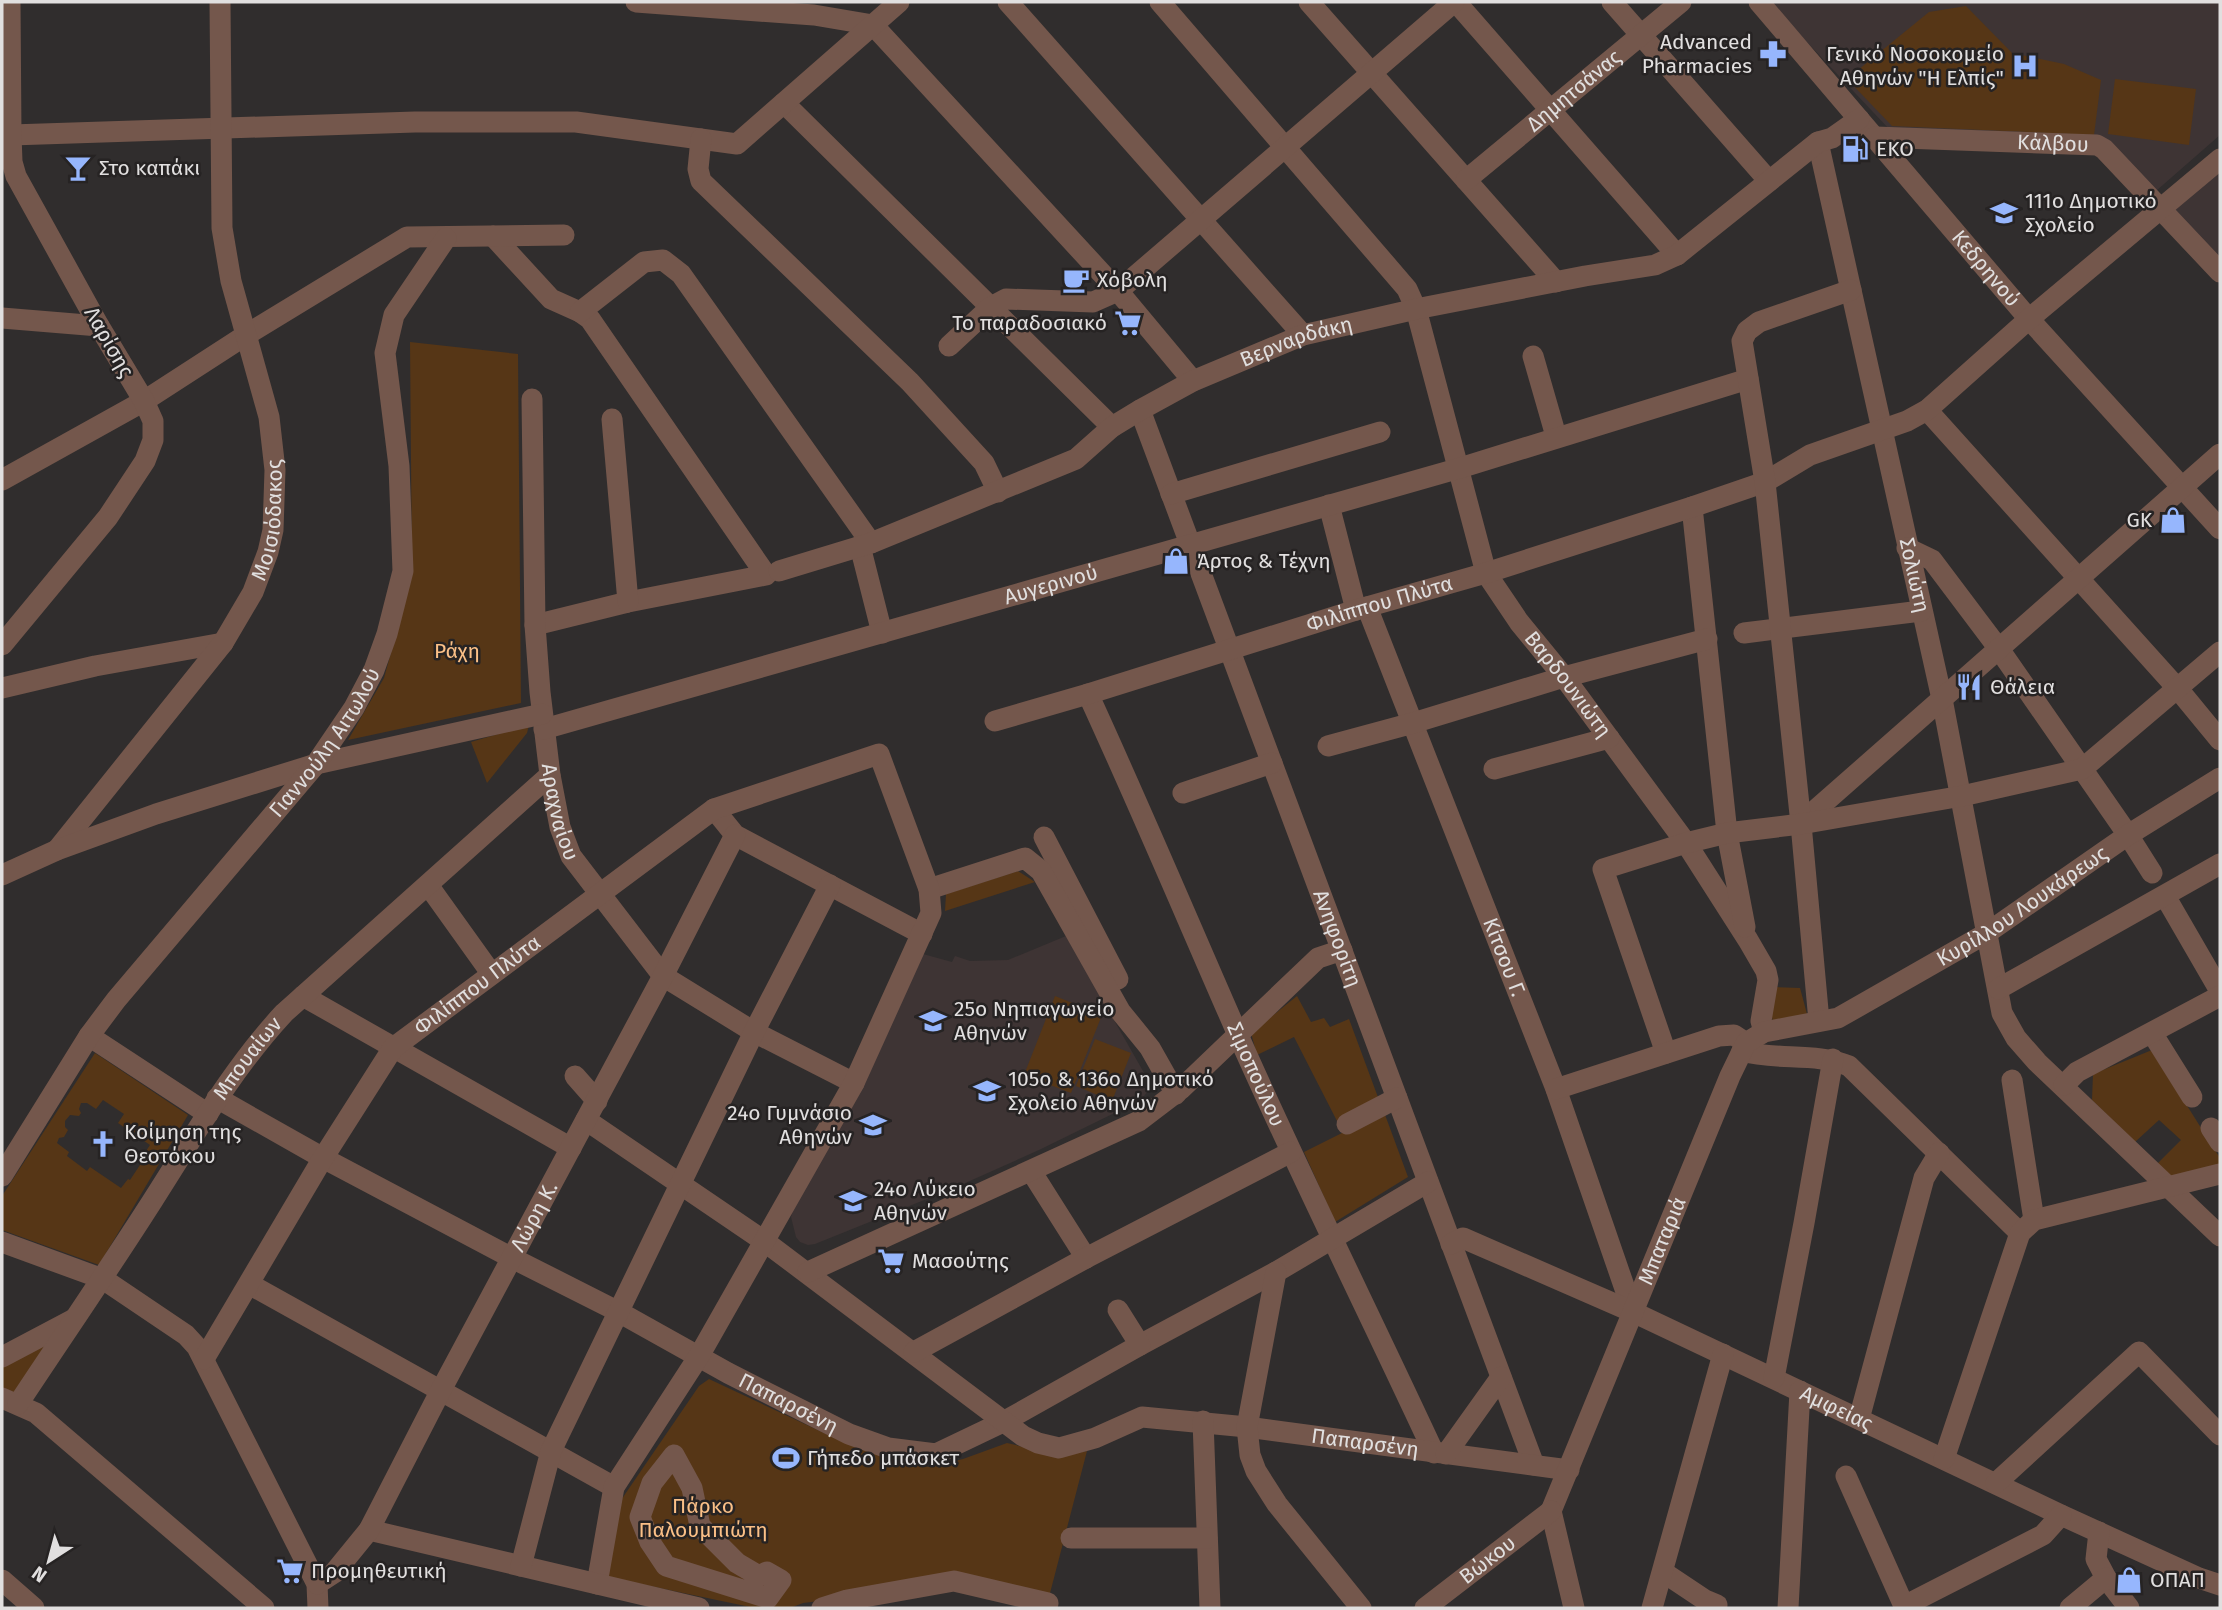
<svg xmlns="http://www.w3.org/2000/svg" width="2222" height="1610" font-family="'Fira Sans',sans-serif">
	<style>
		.built { fill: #3e3434 }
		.green { fill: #563616; fill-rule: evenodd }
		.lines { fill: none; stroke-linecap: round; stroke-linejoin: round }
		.minor { stroke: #74574c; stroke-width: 21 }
		.labels { text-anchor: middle; stroke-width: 5; stroke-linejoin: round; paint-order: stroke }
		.poi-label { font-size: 21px; fill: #e1dfdf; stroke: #262323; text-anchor: start }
		.street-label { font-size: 21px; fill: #e1dfdf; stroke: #262323 }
		.park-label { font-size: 21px; fill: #fbc087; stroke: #262323 }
	</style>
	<rect width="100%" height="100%" fill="#302d2d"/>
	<!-- built -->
	<path class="built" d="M 1769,2 L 2220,2 L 2220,135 L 2156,191 L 2110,141 L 1890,130 Z
		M 2220,171 L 2220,259 L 2175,210 Z
		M 1066,936 L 1143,1071 L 1148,1081 L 1148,1091 L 1141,1100 L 1039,1150 L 954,1188 L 815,1244 L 808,1245 L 800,1242 L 796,1237 L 791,1217 L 793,1209 L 923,954 L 952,962 L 955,956 L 970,961 L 1008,960 Z"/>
	<!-- green -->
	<path class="green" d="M 1966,6 L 2012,53 L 2064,64 L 2101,80 L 2094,135 L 1892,126 L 1847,79 L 1929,12 Z
		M 2115,79 L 2196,89 L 2189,145 L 2108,134 Z
		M 410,342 L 518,354 L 521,703 L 348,740 L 384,678 L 412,576 Z
		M 529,725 L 527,733 L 487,783 L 471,742 Z
		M 1018,871 L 1035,882 L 945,911 L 946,894 Z
		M 1773,987 L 1800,988 L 1807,1014 L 1773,1022 L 1770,1008 Z
		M 1055,996 L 1102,1015 L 1071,1093 L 1024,1075 Z
		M 1297,996 L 1311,1022 L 1324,1018 L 1330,1027 L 1349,1019 L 1379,1100 L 1337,1121 L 1294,1037 L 1257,1055 L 1251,1033 Z
		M 1095,1039 L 1131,1053 L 1112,1101 L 1076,1086 Z
		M 2152,1050 L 2220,1158 L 2220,1165 L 2172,1180 L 2157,1164 L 2181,1140 L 2159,1120 L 2135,1142 L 2092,1100 L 2093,1074 Z
		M 95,1053 L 188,1115 L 99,1265 L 2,1230 L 2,1196 ZM 103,1100 L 124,1114 L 118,1123 L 150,1145 L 142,1157 L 144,1159 L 130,1180 L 128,1179 L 121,1188 L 90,1167 L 87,1171 L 67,1156 L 69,1152 L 57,1143 L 59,1138 L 64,1137 L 68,1130 L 65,1127 L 65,1121 L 70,1115 L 79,1116 L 81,1113 L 79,1109 L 81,1103 L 87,1103 L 96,1109 Z
		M 1384,1112 L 1408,1177 L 1335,1222 L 1304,1152 Z
		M 52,1339 L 16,1394 L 2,1388 L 2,1367 Z
		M 709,1379 L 824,1433 L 878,1454 L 929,1467 L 963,1459 L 1007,1443 L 1062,1456 L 1087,1451 L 1049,1597 L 999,1587 L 828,1600 L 803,1603 L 790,1608 L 755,1608 L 607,1577 L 619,1503 L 699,1386 Z"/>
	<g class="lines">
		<!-- minor -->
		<g class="minor">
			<path d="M 636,2 L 814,15 L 873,25"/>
			<path d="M 1008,2 L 1303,335"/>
			<path id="s1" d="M 1160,2 L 1407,289 L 1416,309 L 1486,573 L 1519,622 L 1564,677 L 1686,843 L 1748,940 L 1766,971 L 1768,980 L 1761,1021 L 1764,1032"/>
			<path d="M 1309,2 L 1556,282"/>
			<path d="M 1456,2 L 1677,255"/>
			<path d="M 1612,2 L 1769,181"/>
			<path id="s2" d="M 1759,2 L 2029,319 L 2220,529"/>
			<path d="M 873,25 L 1118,291 L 1193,381"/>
			<path d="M 784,103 L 1112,427"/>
			<path id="s3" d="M 1875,137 L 2097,145 L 2104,149 L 2220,272"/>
			<path d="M 2,138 L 11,135 L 415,122 L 576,122 L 737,144 L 899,2"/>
			<path d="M 701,139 L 698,169 L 701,181 L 910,382 L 984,463 L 998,492"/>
			<path id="s4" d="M 1818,142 L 1942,699 L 2002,1013 L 2016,1038 L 2037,1062 L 2220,1236"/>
			<path id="s5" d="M 1466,180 L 1681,2"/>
			<path d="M 493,236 L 551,299 L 580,312 L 590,319 L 766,575 L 628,602 L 535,625"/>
			<path d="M 580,312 L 644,262 L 663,260 L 681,274 L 871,543"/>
			<path d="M 2,318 L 99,326"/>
			<path d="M 949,346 L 991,307 L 1006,299 L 1093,302 L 1118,291 L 1454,2"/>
			<path d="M 1533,356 L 1556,436"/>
			<path id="s6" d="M 532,399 L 535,625 L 540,692 L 550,775 L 560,827 L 571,856 L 663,976 L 754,1032 L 854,1083"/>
			<path id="s7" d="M 1140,410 L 1534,1465"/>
			<path d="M 1927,410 L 2178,689 L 2220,740"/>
			<path d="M 612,419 L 628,602"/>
			<path d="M 2,480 L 144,401 L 246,335 L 407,237 L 564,235"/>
			<path d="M 1171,494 L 1380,432"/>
			<path d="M 1329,505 L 1356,610"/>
			<path d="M 1692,507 L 1727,833 L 1745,927"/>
			<path d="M 860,546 L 882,633"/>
			<path d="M 1907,548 L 1932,560 L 1999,649 L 2128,835 L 2152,873"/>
			<path id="s8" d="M 779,571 L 871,543 L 1076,459 L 1112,427 L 1140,410 L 1193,381 L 1303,335 L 1416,309 L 1585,276 L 1655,265 L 1677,255 L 1818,142 L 1832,138 L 1859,119"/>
			<path id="s9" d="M 1367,607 L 1556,1089 L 1633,1312"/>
			<path d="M 1744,633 L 1921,611"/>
			<path d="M 2,645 L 108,517 L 145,461 L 153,440 L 153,421 L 144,401 L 99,326 L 16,176 L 12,162 L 11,135 L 10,2"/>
			<path d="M 2,688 L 95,666 L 223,643"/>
			<path id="s10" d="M 1088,694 C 1140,807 1188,921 1238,1035 C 1300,1175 1369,1313 1434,1453"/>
			<path id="s11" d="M 995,721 L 1088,694 L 1356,610 L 1486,573 L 1692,507 L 1765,482 L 1810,455 L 1907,421 L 1927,410 L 2029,319 L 2220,159"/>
			<path id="s12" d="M 544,729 L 1460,468 L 1748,379"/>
			<path d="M 1328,746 L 1413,723 L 1564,677 L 1707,639"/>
			<path d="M 1494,769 L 1609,738"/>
			<path d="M 1183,793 L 1272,763"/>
			<path d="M 714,809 L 735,835 L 922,934"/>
			<path d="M 1802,822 L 2220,454"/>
			<path d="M 1044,837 L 1118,979"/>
			<path id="s13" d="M 57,850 L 223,643 L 253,592 L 268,552 L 273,530 L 275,470 L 269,417 L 231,281 L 222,228 L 220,2"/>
			<path d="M 2,875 L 57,850 L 156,814 L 316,764 L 542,714"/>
			<path d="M 428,885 L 491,973"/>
			<path d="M 929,889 L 1025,858 L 1041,871 L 1120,1011 L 1150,1048 L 1176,1094"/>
			<path d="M 2165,896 L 2220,991"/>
			<path d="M 1998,989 L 2220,864"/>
			<path d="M 303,996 L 571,1148"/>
			<path d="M 1819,1021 L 1801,824 L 1765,482 L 1742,341 L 1747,331 L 1759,322 L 1851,290"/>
			<path d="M 2152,1033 L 2192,1097"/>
			<path d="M 89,1036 L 208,1114"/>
			<path d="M 1742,1051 C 1777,1061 1816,1052 1849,1066 L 2020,1233"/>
			<path d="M 1666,1053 L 1603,869 L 1686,843 L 1727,833 L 1801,824 L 1962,796 L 2082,769 L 2220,652"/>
			<path d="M 575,1076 L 597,1101"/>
			<path d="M 2012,1080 L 2034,1220"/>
			<path d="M 2064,1085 L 2077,1072 L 2220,996"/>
			<path d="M 1556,1089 L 1719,1036 L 1734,1035 L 1746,1043"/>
			<path id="s14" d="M 217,1098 L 323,1158 L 512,1258 L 617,1311 L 728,1373 L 849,1434 L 888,1448 L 936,1454 L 1005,1421 L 1140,1345 L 1276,1272 L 1428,1182"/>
			<path id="s15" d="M 586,1120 L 764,1241 L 1023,1436 L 1038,1443 L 1059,1448 L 1095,1438 L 1142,1417 L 1247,1427 L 1569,1470"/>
			<path d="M 1347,1124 L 1397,1098"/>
			<path d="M 2211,1128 L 2220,1142"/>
			<path d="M 1031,1171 L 1086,1258"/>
			<path id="s16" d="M 2,1176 L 89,1036 L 116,1000 L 316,764 L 354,708 L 374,670 L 387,634 L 403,571 L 399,466 L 385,353 L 394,315 L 446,238"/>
			<path d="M 2,1242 L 103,1279 L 186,1335 L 197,1347 L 317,1584 L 318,1608"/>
			<path id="s17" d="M 1451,1244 L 1463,1238 L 1633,1312 L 2061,1515 L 2199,1578 L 2220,1585"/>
			<path d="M 808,1272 L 1139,1121 L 1181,1089 L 1318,958 L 1342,950"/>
			<path d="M 1276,1272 L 1247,1427 L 1250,1455 L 1256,1471 L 1277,1504 L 1361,1608"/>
			<path d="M 249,1284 L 614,1487"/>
			<path d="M 1118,1310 L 1140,1345"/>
			<path d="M 914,1352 L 1086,1258 L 1291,1152"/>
			<path d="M 2,1357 L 74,1319"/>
			<path id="s18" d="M 204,1359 L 323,1158 L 393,1048 L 714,809 L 879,754 L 929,889 L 931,913 L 854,1083 L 699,1356 L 614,1487 L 597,1584"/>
			<path d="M 1774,1378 L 1804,1223 L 1833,1059"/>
			<path d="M 2,1398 L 36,1413 L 264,1608"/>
			<path id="s19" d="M 18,1404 C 63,1336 109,1269 153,1200 C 194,1136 232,1069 284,1013 L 550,775"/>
			<path d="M 1859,1419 L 1924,1178 L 1939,1153"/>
			<path d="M 1203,1421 L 1210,1608"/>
			<path d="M 1446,1454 L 1501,1377"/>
			<path d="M 674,1455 L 692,1488 L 700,1526 L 737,1563 L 759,1576 L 767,1572 L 781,1580 L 768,1598 L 666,1566 L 650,1542 L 640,1517 L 652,1483 Z"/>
			<path d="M 1944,1459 L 2020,1233 L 2034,1220 L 2220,1174"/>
			<path d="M 1846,1476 L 1904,1606 L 2043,1535 L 2061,1515"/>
			<path d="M 1996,1483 L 2139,1352 L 2220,1435"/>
			<path id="s20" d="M 1551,1511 L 1730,1076 L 1746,1043 L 1764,1032 L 1838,1018 L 1987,933 L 2128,835 L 2220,778"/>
			<path d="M 1551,1511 L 1574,1608"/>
			<path d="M 369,1530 L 699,1608"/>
			<path d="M 2099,1532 L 2096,1559 L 2106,1578 L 2129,1608"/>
			<path d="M 1071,1538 L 1207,1538"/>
			<path d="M 521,1566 L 551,1451 L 754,1032 L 830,885"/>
			<path d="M 1663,1572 L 1705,1600 L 1717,1605"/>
			<path d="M 2,1580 L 34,1608"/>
			<path id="s21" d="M 317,1584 L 334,1573 L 369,1530 L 441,1390 L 663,976 L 735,835"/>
			<path d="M 822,1608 L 847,1600 L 954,1581 L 1048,1603 L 1046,1608"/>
			<path id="s22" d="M 1425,1608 L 1551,1511"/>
			<path d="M 1652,1608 L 1723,1354"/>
			<path d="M 1788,1608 L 1800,1391"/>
			<path d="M 2070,1608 L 2106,1578"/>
		</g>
	</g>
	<!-- icons -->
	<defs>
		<symbol id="pharmacy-bare" viewBox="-9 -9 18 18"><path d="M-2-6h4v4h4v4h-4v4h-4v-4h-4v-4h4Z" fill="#96b6fd" stroke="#262323" stroke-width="2.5" paint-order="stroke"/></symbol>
		<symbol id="hospital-bare" viewBox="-9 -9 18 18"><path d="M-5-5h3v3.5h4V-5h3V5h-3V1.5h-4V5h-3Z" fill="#96b6fd" stroke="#262323" stroke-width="2.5" paint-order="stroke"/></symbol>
		<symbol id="fuel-bare" viewBox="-9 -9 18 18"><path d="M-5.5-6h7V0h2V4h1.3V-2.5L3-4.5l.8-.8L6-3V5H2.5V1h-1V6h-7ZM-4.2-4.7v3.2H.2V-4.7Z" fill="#96b6fd" stroke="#262323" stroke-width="2.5" paint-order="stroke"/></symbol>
		<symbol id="bar-bare" viewBox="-9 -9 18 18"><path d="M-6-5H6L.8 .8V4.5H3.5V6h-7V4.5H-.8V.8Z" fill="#96b6fd" stroke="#262323" stroke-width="2.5" paint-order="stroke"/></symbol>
		<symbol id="school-bare" viewBox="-9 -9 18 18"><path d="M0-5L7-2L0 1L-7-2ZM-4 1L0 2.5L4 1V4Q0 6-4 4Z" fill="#96b6fd" stroke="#262323" stroke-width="2.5" paint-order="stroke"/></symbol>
		<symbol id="cafe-bare" viewBox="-9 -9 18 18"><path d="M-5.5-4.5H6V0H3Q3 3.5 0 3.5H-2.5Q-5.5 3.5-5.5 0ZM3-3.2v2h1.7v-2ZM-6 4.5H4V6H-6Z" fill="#96b6fd" stroke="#262323" stroke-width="2.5" paint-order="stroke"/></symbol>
		<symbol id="supermarket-bare" viewBox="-9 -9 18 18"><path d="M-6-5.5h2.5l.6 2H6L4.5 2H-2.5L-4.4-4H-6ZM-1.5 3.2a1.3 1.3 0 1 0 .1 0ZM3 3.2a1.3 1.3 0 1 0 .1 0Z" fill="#96b6fd" stroke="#262323" stroke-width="2.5" paint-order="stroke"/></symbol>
		<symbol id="shop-bare" viewBox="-9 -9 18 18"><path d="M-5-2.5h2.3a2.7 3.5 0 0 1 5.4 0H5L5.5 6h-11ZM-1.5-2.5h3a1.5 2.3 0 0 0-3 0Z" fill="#96b6fd" stroke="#262323" stroke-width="2.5" paint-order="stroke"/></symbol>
		<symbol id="restaurant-bare" viewBox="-9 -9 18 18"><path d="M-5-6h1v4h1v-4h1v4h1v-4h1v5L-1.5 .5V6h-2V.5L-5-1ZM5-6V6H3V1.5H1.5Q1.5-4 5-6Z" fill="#96b6fd" stroke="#262323" stroke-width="2.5" paint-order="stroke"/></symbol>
		<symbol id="church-bare" viewBox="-9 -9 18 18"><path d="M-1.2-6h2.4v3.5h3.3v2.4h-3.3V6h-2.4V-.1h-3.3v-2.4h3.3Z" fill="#96b6fd" stroke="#262323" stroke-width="2.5" paint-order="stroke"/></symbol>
		<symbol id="stadium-bare" viewBox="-9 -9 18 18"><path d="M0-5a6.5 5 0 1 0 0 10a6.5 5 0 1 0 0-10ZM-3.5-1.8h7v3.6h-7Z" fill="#96b6fd" stroke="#262323" stroke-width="2.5" paint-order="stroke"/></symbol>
	</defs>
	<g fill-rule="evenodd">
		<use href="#pharmacy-bare" x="1754" y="35" width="38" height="38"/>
		<use href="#hospital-bare" x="2006" y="47" width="38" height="38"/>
		<use href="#fuel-bare" x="1836" y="130" width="38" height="38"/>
		<use href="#bar-bare" x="59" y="149" width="38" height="38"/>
		<use href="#school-bare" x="1985" y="194" width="38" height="38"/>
		<use href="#cafe-bare" x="1057" y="261" width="38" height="38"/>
		<use href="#supermarket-bare" x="1109" y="304" width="38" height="38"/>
		<use href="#shop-bare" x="2154" y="501" width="38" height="38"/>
		<use href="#shop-bare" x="1157" y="542" width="38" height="38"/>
		<use href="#restaurant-bare" x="1950" y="668" width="38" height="38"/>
		<use href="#school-bare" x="914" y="1002" width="38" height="38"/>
		<use href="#school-bare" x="968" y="1072" width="38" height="38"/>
		<use href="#school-bare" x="854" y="1106" width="38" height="38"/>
		<use href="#church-bare" x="84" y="1125" width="38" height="38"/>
		<use href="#school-bare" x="834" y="1182" width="38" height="38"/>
		<use href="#supermarket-bare" x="872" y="1242" width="38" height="38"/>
		<use href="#stadium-bare" x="767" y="1439" width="38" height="38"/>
		<use href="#supermarket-bare" x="271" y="1552" width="38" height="38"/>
		<use href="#shop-bare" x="2110" y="1561" width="38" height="38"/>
	</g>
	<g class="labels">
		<!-- poi labels -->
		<g class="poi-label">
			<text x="1752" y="49" text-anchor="end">Advanced<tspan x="1752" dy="24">Pharmacies</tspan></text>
			<text x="2004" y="61" text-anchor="end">Γενικό Νοσοκομείο<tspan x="2004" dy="24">Αθηνών "Η Ελπίς"</tspan></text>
			<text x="1876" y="156">EKO</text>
			<text x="99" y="175">Στο καπάκι</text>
			<text x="2025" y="208">111ο Δημοτικό<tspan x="2025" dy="24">Σχολείο</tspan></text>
			<text x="1097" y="287">Χόβολη</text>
			<text x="1107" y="330" text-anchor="end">Το παραδοσιακό</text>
			<text x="2152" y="527" text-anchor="end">GK</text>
			<text x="1197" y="568">Άρτος &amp; Τέχνη</text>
			<text x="1990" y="694">Θάλεια</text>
			<text x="954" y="1016">25ο Νηπιαγωγείο<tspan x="954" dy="24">Αθηνών</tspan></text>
			<text x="1008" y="1086">105ο &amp; 136ο Δημοτικό<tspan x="1008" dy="24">Σχολείο Αθηνών</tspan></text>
			<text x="852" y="1120" text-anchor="end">24ο Γυμνάσιο<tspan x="852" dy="24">Αθηνών</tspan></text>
			<text x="124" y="1139">Κοίμηση της<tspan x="124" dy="24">Θεοτόκου</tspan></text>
			<text x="874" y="1196">24ο Λύκειο<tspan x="874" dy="24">Αθηνών</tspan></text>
			<text x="912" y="1268">Μασούτης</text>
			<text x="807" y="1465">Γήπεδο μπάσκετ</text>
			<text x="311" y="1578">Προμηθευτική</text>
			<text x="2150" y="1587">ΟΠΑΠ</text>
		</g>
		<!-- street labels -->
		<g class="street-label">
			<text dy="7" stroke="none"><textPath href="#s5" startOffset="140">Δημητσάνας</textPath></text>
			<text dy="7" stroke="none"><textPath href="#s3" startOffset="178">Κάλβου</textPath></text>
			<text dy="7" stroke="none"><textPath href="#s2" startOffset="350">Κεδρηνού</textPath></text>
			<text transform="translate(109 342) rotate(60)" y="7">Λαρίσης</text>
			<text dy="7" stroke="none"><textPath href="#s8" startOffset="570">Βερναρδάκη</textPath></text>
			<text dy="7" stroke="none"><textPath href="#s13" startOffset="399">Μοισιόδακος</textPath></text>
			<text dy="7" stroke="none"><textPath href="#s4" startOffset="444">Σολιώτη</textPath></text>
			<text dy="7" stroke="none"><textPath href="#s12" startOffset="527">Αυγερινού</textPath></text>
			<text dy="7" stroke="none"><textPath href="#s11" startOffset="402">Φιλίππου Πλύτα</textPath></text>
			<text dy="7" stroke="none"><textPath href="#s1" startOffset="812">Βαρδουνιώτη</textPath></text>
			<text dy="7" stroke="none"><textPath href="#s16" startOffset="542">Γιαννούλη Αιτωλού</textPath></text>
			<text dy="7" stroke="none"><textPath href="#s6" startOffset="415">Αραχναίου</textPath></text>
			<text dy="7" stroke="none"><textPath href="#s20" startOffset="819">Κυρίλλου Λουκάρεως</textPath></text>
			<text dy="7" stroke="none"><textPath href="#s7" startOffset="564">Ανηφορίτη</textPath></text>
			<text dy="7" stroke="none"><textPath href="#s9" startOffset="376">Κίτσου Γ.</textPath></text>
			<text dy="7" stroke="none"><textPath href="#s18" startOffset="469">Φιλίππου Πλύτα</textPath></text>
			<text dy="7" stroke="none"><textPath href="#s19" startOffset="415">Μπουαίων</textPath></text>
			<text dy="7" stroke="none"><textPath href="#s10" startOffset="416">Σιμοπούλου</textPath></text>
			<text dy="7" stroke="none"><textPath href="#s21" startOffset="430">Λώρη Κ.</textPath></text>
			<text dy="7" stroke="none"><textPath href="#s20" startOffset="292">Μπαταριά</textPath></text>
			<text dy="7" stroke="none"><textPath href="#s14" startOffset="648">Παπαρσένη</textPath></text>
			<text dy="7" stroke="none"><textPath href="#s17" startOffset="424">Αμφείας</textPath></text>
			<text dy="7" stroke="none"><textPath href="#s15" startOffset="891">Παπαρσένη</textPath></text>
			<text dy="7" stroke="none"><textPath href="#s22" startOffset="79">Βώκου</textPath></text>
		</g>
		<!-- park labels -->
		<g class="park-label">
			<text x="457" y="658">Ράχη</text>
			<text x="703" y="1513">Πάρκο<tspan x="703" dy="24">Παλουμπιώτη</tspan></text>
		</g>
	</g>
	<!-- border -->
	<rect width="2222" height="1610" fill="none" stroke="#e1dfdf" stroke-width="7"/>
	<!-- north arrow -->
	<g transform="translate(49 1561) rotate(216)" stroke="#262323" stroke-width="5" paint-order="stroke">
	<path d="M0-5L12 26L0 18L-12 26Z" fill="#e1dfdf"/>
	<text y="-10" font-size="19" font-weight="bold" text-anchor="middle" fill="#e1dfdf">N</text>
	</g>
</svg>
